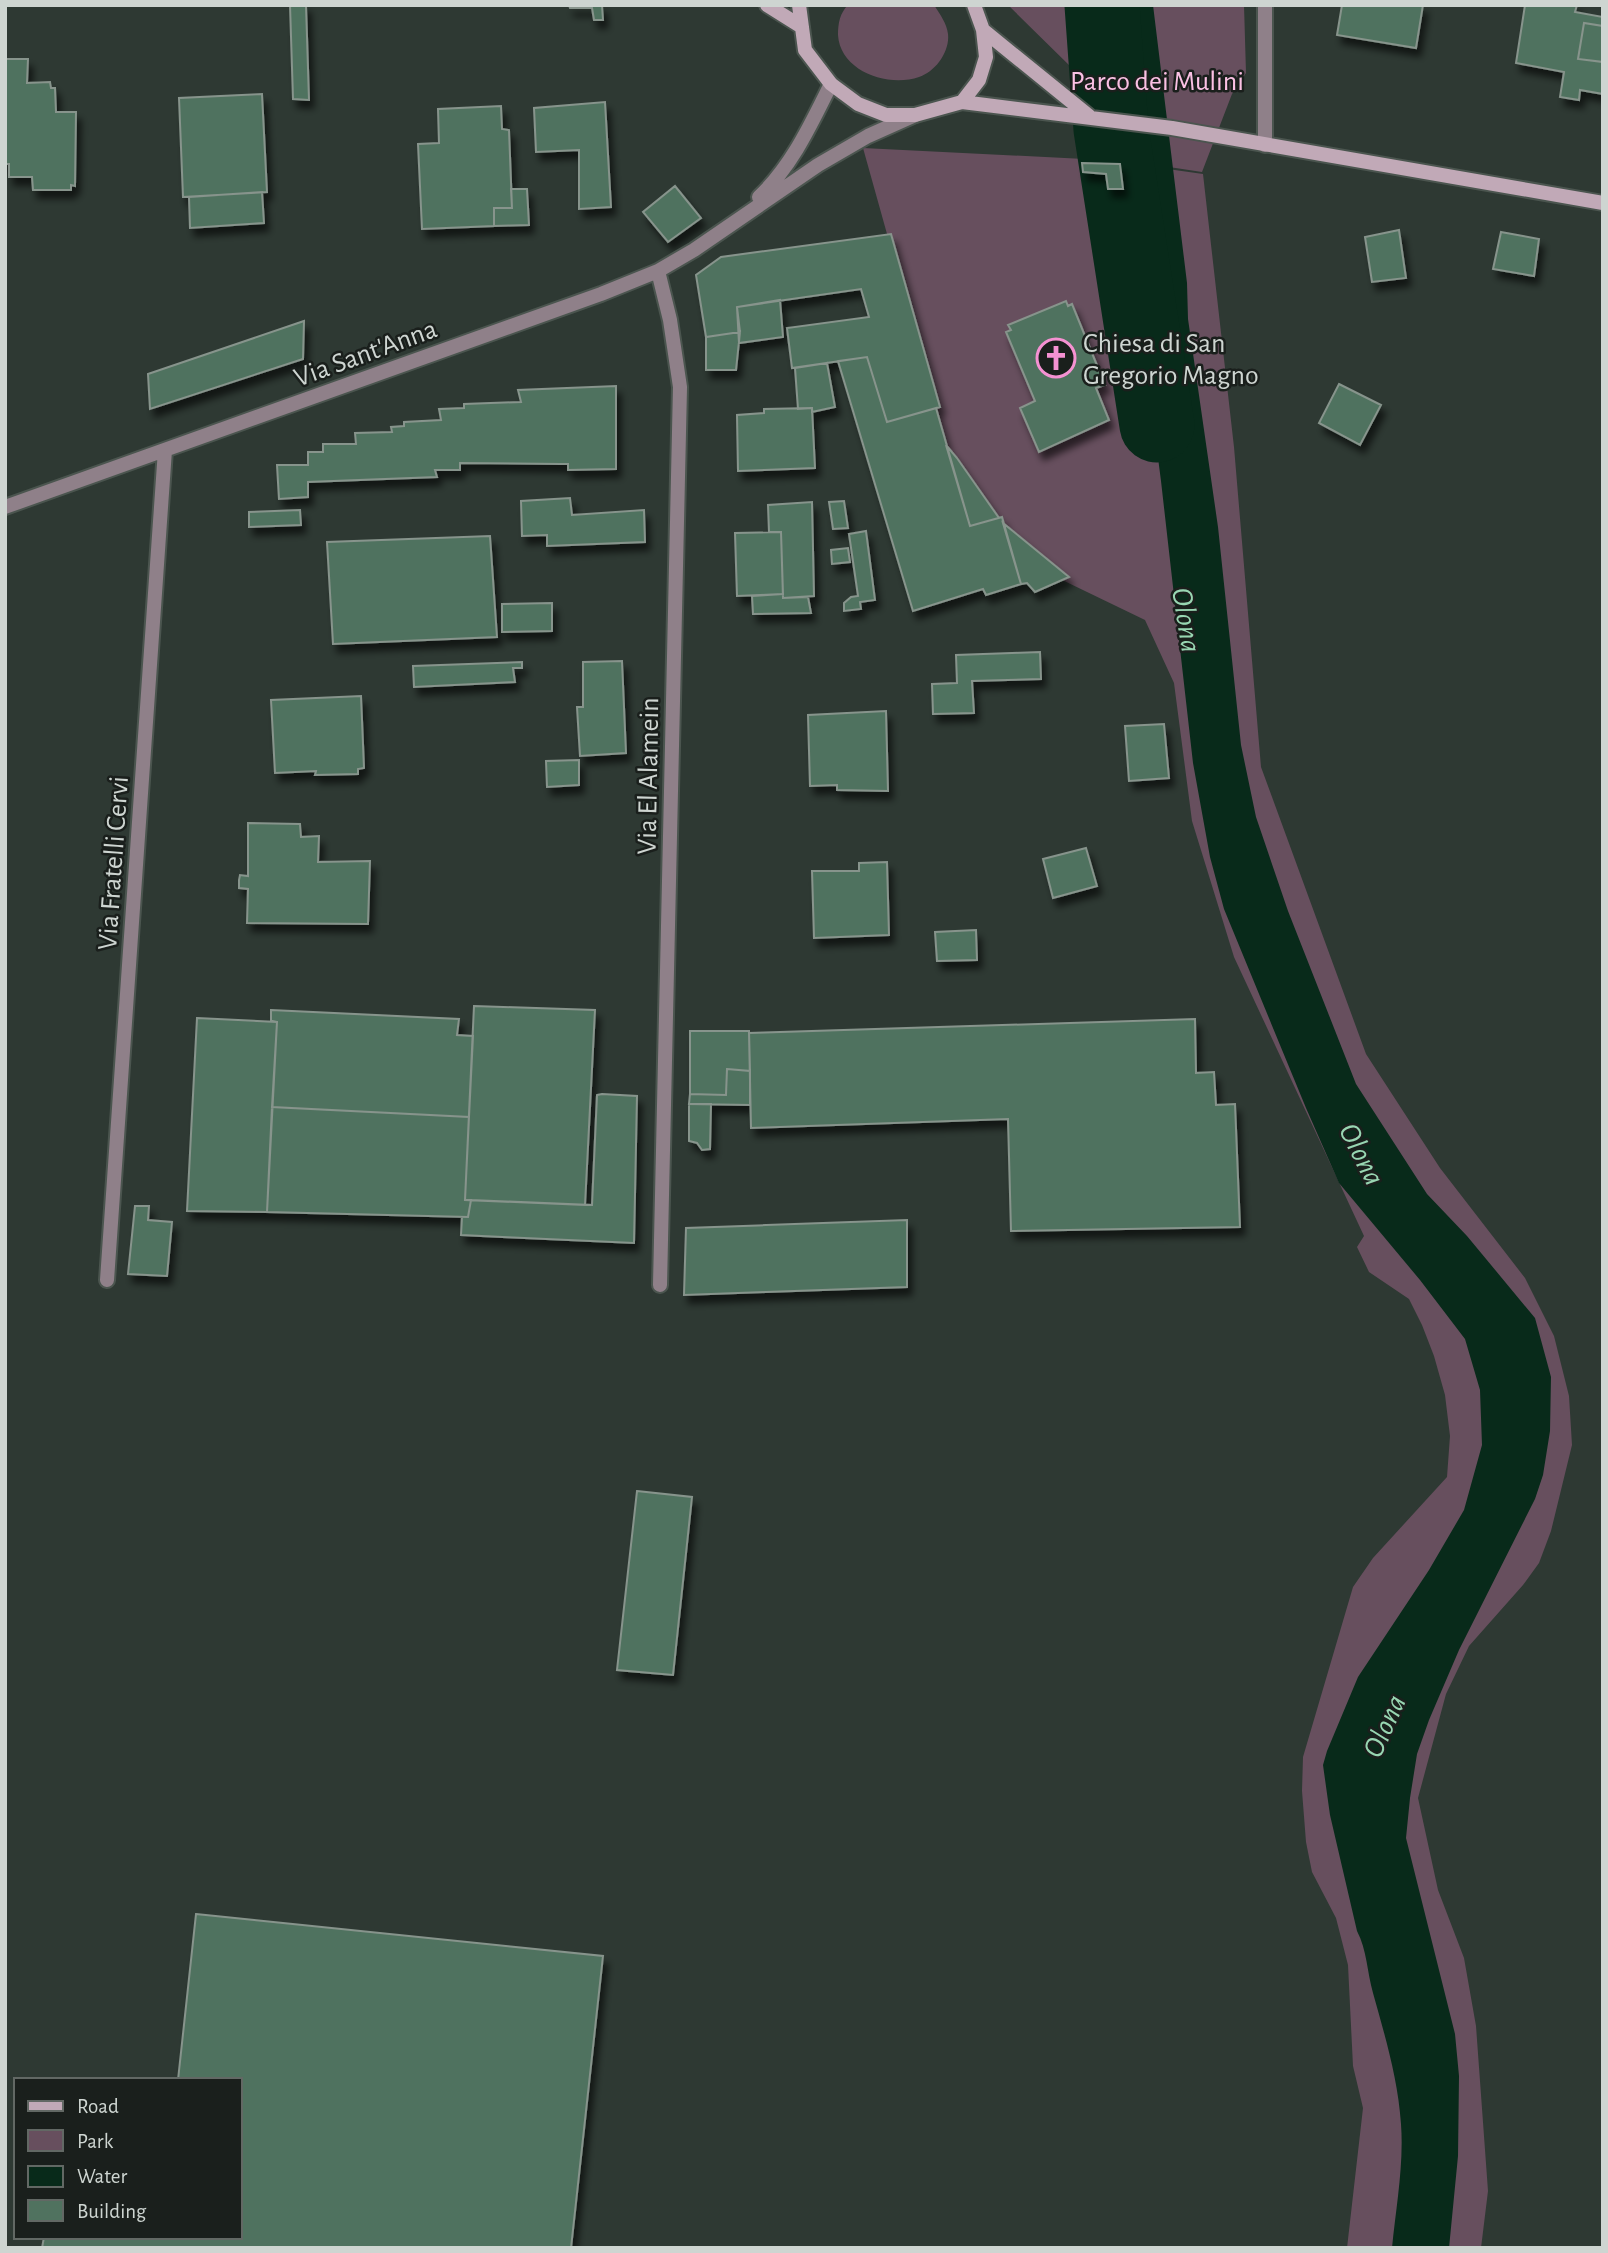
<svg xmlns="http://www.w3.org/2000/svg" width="1608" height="2253" font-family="'Alegreya Sans',sans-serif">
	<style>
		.green { fill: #674f5e }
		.water { fill: #082a1a }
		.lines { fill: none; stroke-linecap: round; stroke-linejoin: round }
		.river { stroke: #082a1a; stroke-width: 75 }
		.building { fill: #50725f; stroke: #87948c; stroke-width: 2; filter: url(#shadow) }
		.street-casing { stroke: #4b554f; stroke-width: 18 }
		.secondary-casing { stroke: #4b554f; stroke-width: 18 }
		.street { stroke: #8f8089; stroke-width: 14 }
		.secondary { stroke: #c1a9b7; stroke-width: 14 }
		.labels { text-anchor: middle; stroke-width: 5; stroke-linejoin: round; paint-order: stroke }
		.park-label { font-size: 28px; fill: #fbc1e4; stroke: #1a1f1c }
		.poi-label { font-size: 28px; fill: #ced5d1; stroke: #1a1f1c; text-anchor: start }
		.street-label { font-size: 28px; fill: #ced5d1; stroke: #1a1f1c }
		.water-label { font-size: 30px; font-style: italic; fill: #98d6b2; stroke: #1a1f1c }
	</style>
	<defs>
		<filter id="shadow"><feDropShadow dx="4.5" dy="8" stdDeviation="3.5" flood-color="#0009"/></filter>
	</defs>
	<rect width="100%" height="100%" fill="#2e3933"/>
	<!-- green -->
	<path class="green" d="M 848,5 L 934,5 C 940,14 947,24 948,34 C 950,52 935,72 919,77 C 888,88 840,71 838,35 C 838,23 840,13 848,5 Z
		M 1008,5 L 1244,5 L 1246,73 L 1232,94 L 1202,172 L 1103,157 L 1078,71 L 1072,68 Z
		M 863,148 L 1104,160 L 1203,174 L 1234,447 L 1261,767 L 1366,1054 L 1440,1168 L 1525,1278 L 1554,1336 L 1569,1396 L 1572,1445 L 1551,1531 L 1539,1563 L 1523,1585 L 1469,1646 L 1446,1694 L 1418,1798 L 1438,1890 L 1464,1958 L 1476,2026 L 1488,2191 L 1481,2248 L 1347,2248 L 1363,2108 L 1353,2066 L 1348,1965 L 1336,1918 L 1312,1872 L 1306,1842 L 1302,1791 L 1303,1757 L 1353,1587 L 1373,1558 L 1447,1477 L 1450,1436 L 1445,1395 L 1434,1356 L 1422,1325 L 1409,1299 L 1369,1272 L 1357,1247 L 1364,1236 L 1234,957 L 1192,821 L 1174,683 L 1145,620 L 1056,577 L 1003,523 L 946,445 Z"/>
	<!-- water -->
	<path class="water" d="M 1099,5 L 1153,5 L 1187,283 L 1188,319 L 1218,527 L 1241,745 L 1256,817 L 1288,911 L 1356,1084 L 1427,1194 L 1467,1236 L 1535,1318 L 1551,1377 L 1550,1431 L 1543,1475 L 1535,1499 L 1459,1650 L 1429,1720 L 1417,1754 L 1410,1798 L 1406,1838 L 1455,2034 L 1459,2076 L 1458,2156 L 1449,2248 L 1392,2248 C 1396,2207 1404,2165 1401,2124 C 1398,2079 1385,2036 1373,1993 C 1367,1972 1367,1950 1357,1931 L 1330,1815 L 1323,1765 L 1327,1751 L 1358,1677 L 1429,1570 L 1464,1510 L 1482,1445 L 1480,1390 L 1465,1339 L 1420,1280 L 1339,1183 L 1306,1108 L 1224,909 L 1210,857 L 1193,763 L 1161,481 L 1136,287 L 1138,286 L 1105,68 Z"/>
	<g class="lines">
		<!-- river -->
		<path class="river" d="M 1102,5 L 1111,129 L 1157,425"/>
	</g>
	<!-- building -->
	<path class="building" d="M 290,5 L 306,5 L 309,100 L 293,99 Z
		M 569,5 L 602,5 L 603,20 L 594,20 L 592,8 L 570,8 Z
		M 1342,5 L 1423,5 L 1416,48 L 1337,35 Z
		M 1525,5 L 1577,5 L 1575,12 L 1603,17 L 1603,26 L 1584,23 L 1578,59 L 1603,62 L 1603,94 L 1580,90 L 1579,100 L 1560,97 L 1564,72 L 1516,63 Z
		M 1584,23 L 1603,26 L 1603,62 L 1578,59 Z
		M 5,59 L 28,59 L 27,83 L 50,82 L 51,88 L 55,88 L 56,112 L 76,112 L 75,186 L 71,185 L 71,190 L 33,190 L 32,177 L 9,177 L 9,164 L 5,164 Z
		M 262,94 L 267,192 L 183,197 L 179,98 Z
		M 605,102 L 611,207 L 579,209 L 579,150 L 536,152 L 534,108 Z
		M 501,106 L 502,129 L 509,130 L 512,208 L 494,208 L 494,226 L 422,229 L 418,144 L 439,143 L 438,109 Z
		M 1082,163 L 1120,164 L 1123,189 L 1108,189 L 1106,174 L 1083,172 Z
		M 675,186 L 701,218 L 668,242 L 643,212 Z
		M 511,189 L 527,189 L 529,225 L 494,226 L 494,208 L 512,208 Z
		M 262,192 L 264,223 L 190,228 L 189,197 Z
		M 1399,230 L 1406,278 L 1372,282 L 1365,237 Z
		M 1501,232 L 1539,239 L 1534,276 L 1493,269 Z
		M 891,234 L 940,407 L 887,422 L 867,357 L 792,368 L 787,328 L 869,317 L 861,289 L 737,307 L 740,332 L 706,337 L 696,275 L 721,257 Z
		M 780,300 L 783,337 L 739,343 L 737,307 Z
		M 1066,301 L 1068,306 L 1072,304 L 1105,385 L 1096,388 L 1109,420 L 1039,452 L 1020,408 L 1035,401 L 1006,332 L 1011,330 L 1008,325 Z
		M 304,321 L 303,359 L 150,409 L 148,374 Z
		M 740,332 L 736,370 L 706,370 L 706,337 Z
		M 867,357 L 887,422 L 936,408 L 970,526 L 1002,517 L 1021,584 L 986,595 L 983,589 L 913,611 L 838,361 Z
		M 827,363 L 835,407 L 812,412 L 812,408 L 798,409 L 795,368 Z
		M 1339,384 L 1381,405 L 1360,445 L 1319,423 Z
		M 616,386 L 616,469 L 568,470 L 568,464 L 561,464 L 460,463 L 460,470 L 435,470 L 437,477 L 308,482 L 308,497 L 279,499 L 277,465 L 308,465 L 308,452 L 323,452 L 323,444 L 356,444 L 355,433 L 392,432 L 391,427 L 404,426 L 404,422 L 441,420 L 439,409 L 464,408 L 464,404 L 521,402 L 518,390 Z
		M 812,408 L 815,468 L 738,471 L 737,415 L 764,413 L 764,409 Z
		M 946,445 L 957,458 L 999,518 L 970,526 Z
		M 570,498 L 572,515 L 644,510 L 645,542 L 547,546 L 547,535 L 522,536 L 521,501 Z
		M 844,501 L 848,528 L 833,529 L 829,502 Z
		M 812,502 L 814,596 L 783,598 L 781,532 L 769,532 L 768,505 Z
		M 300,510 L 301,525 L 249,527 L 249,512 Z
		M 1003,523 L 1069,577 L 1035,592 L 1027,583 L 1021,584 Z
		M 866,531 L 875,600 L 860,602 L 861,609 L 844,611 L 844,603 L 851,597 L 858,596 L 849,534 Z
		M 781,532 L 783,594 L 737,596 L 735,533 Z
		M 490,536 L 497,637 L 333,644 L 327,542 Z
		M 848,548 L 850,562 L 832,564 L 831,550 Z
		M 783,594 L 783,598 L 808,597 L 811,613 L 753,614 L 752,596 Z
		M 552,603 L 552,631 L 502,632 L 502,604 Z
		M 1040,652 L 1041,679 L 972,681 L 974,713 L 933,714 L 932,684 L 957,683 L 956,655 Z
		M 622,661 L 626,753 L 580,756 L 577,707 L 583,707 L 583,662 Z
		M 522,662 L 522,668 L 513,668 L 515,682 L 414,687 L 413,666 Z
		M 361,696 L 364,768 L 358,769 L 358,774 L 315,775 L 316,771 L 275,773 L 271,700 Z
		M 886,711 L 888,791 L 837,790 L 837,785 L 810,786 L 808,715 Z
		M 1164,724 L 1169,778 L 1129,781 L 1125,726 Z
		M 579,760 L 579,785 L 547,787 L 546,761 Z
		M 248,823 L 300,824 L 301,837 L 319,836 L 318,862 L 370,861 L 368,924 L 247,923 L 248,889 L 239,888 L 239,880 L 240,875 L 248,876 Z
		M 1086,848 L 1097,886 L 1053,898 L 1043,859 Z
		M 887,862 L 889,935 L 814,938 L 812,871 L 859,871 L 859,863 Z
		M 976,930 L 977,960 L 937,961 L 935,932 Z
		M 474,1006 L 595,1010 L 585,1205 L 465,1200 Z
		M 271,1010 L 459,1019 L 457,1035 L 473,1036 L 469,1117 L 272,1107 L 277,1022 L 271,1021 Z
		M 197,1018 L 277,1022 L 267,1212 L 187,1211 Z
		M 1195,1019 L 1196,1073 L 1214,1072 L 1216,1105 L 1235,1104 L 1240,1227 L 1011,1231 L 1008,1119 L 751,1128 L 749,1033 Z
		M 690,1031 L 749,1031 L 750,1071 L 727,1069 L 726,1095 L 690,1094 Z
		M 727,1069 L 750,1071 L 750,1105 L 689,1104 L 690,1094 L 726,1095 Z
		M 602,1094 L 637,1096 L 634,1243 L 461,1235 L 462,1217 L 468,1217 L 471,1200 L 592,1205 L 597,1095 Z
		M 689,1104 L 711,1104 L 710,1149 L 702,1150 L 697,1143 L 689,1141 Z
		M 272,1107 L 469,1117 L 465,1200 L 471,1200 L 468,1217 L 267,1212 Z
		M 135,1206 L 149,1206 L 148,1220 L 172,1222 L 167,1276 L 128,1274 Z
		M 907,1220 L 907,1287 L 684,1295 L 686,1228 Z
		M 637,1491 L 692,1497 L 673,1675 L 617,1670 Z
		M 196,1914 L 603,1956 L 571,2248 L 42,2248 L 44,2237 L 240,2237 L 240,2080 L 178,2080 Z"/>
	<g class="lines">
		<defs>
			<path id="street" d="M 1265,145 L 1265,5
				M 759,197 C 792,166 811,124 831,84
				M 658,271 L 670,320 L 680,387 L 660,1285
				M 5,507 L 601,294 L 658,271 L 694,250 L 818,165 L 868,136 L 915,115
				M 107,1280 L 165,450"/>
			<path id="secondary" d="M 767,5 L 802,27
				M 799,5 L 805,50 L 831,84 L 858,104 L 886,115 L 915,115 L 962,102 L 979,80 L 986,57 L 983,30 L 974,5
				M 983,30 L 1089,116
				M 962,102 L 1172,128 L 1603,203"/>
		</defs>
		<!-- street casing -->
		<use href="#street" class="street-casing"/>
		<!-- secondary casing -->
		<use href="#secondary" class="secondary-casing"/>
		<!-- street -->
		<use href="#street" class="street"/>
		<!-- secondary -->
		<use href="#secondary" class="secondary"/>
	</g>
	<!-- icons -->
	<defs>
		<symbol id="church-ring" viewBox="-11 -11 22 22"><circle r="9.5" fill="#1a1f1c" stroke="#f591d2" stroke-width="1.5"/><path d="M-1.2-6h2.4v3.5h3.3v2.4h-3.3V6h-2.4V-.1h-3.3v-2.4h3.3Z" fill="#f591d2"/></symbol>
	</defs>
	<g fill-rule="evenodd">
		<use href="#church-ring" x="1034" y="336" width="44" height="44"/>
	</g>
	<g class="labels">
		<!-- park labels -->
		<g class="park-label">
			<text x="1157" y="90">Parco dei Mulini</text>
		</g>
		<!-- poi labels -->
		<g class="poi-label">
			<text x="1083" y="352">Chiesa di San<tspan x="1083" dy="32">Gregorio Magno</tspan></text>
		</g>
		<!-- street labels -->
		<g class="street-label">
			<text transform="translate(365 352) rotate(-20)" y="10">Via Sant'Anna</text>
			<text transform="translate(647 776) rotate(-89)" y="10">Via El Alamein</text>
			<text transform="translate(112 863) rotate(-86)" y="10">Via Fratelli Cervi</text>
		</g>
		<!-- water labels -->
		<g class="water-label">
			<text transform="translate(1187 620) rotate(81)" y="10">Olona</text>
			<text transform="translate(1362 1154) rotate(63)" y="10">Olona</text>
			<text transform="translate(1384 1726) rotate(-66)" y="10">Olona</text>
		</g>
	</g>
	<!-- border -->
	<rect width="1608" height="2253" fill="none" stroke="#ced5d1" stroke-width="14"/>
	<!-- legend -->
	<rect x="14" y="2078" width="228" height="161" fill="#1a1f1c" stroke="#626864" stroke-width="2"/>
	<rect x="28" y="2101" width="35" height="10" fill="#c1a9b7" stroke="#626864" stroke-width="2"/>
	<text x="77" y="2113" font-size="21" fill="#ced5d1">Road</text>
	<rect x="28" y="2130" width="35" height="21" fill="#674f5e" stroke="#626864" stroke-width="2"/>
	<text x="77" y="2148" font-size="21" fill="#ced5d1">Park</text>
	<rect x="28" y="2166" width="35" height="21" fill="#082a1a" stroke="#626864" stroke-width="2"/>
	<text x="77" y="2183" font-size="21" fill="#ced5d1">Water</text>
	<rect x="28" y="2200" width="35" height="21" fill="#50725f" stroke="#626864" stroke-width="2"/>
	<text x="77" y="2218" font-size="21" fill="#ced5d1">Building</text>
</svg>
